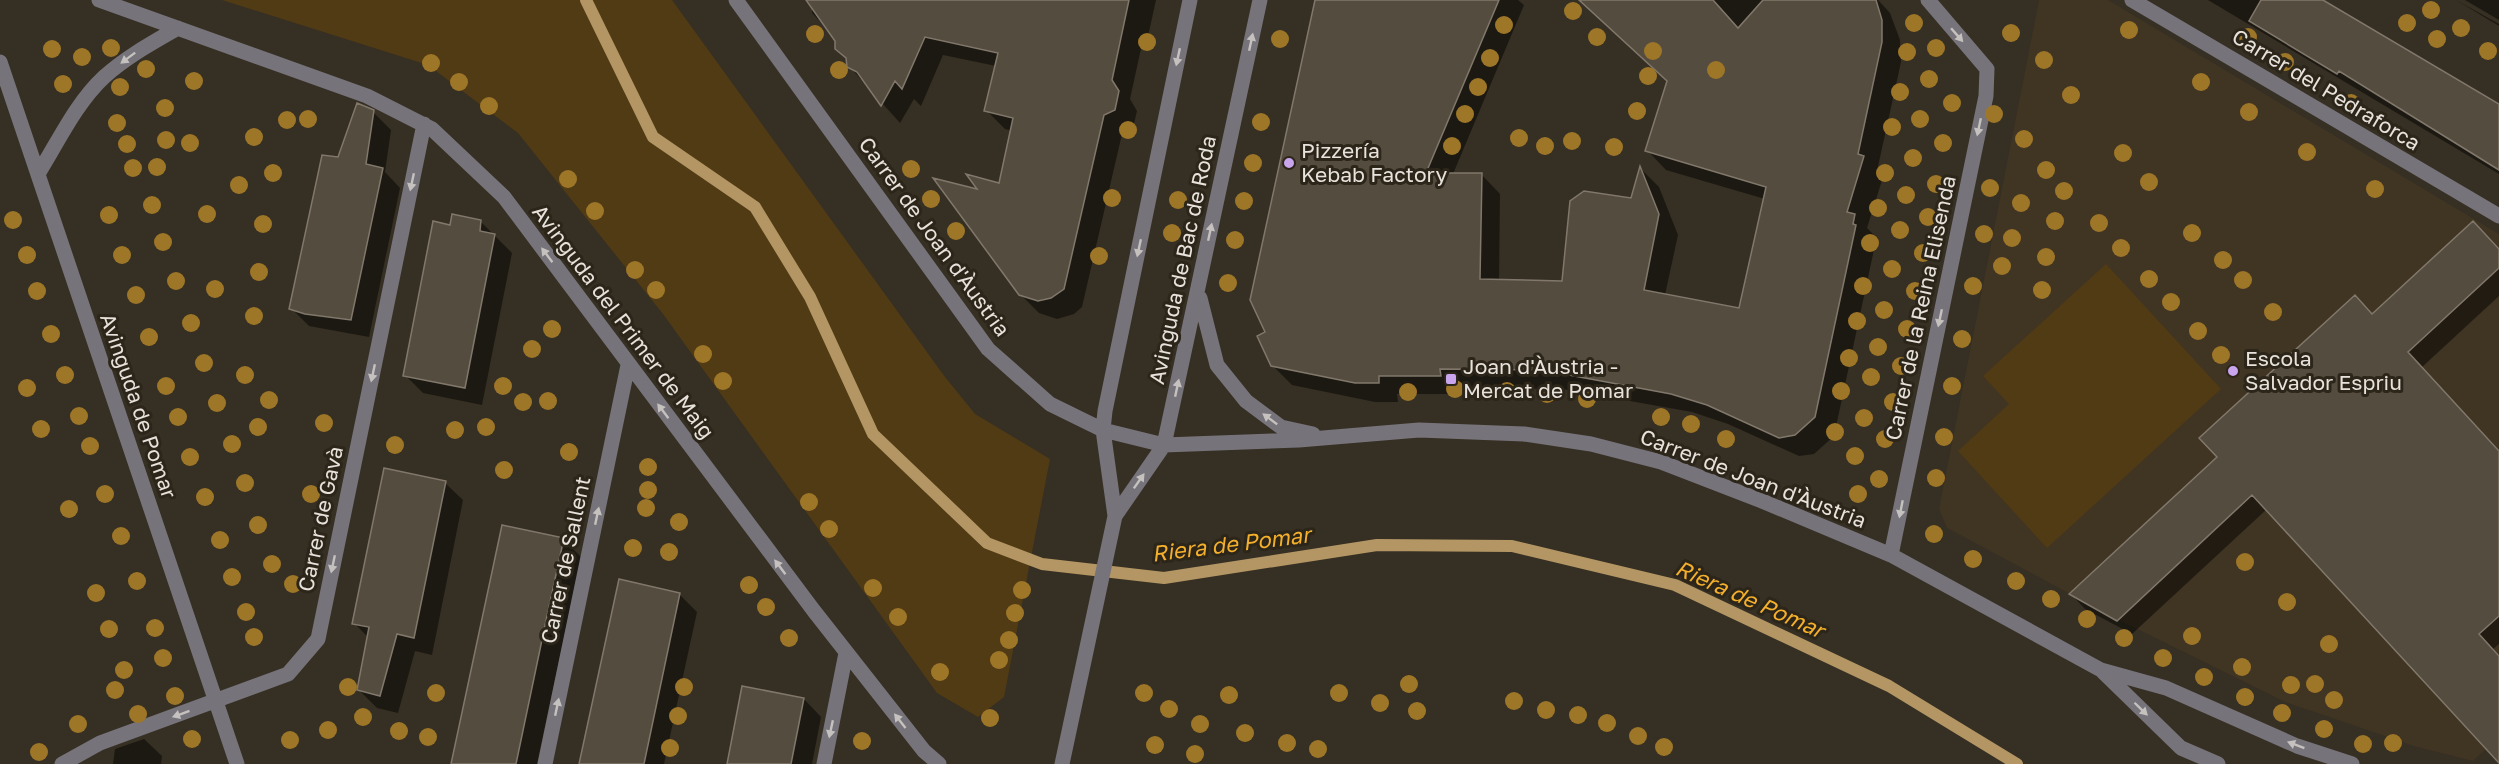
<svg xmlns="http://www.w3.org/2000/svg" width="2499" height="764" font-family="'Golos Text',sans-serif">
	<style>
		.built { fill: #403423 }
		.green { fill: #513b15 }
		.shadow { fill: #0007 }
		.lines { fill: none; stroke-linecap: round; stroke-linejoin: round }
		.stream { stroke: #b39663; stroke-width: 12 }
		.building { fill: #544c3f; stroke: #81786b; stroke-width: 1.5 }
		.minor { stroke: #76737a; stroke-width: 15 }
		.tree { fill: #9e7628 }
		.oneway { fill: #c5c1be }
		.poi-dot { fill: #c9a5ee; stroke: #2c2519; stroke-width: 2 }
		.labels { text-anchor: middle; stroke-width: 6; stroke-linejoin: round; paint-order: stroke }
		.street-label { font-size: 21px; fill: #e7e2db; stroke: #2c2519 }
		.poi-label { font-size: 21px; fill: #e7e2db; stroke: #2c2519; text-anchor: start }
		.water-label { font-size: 22px; font-style: italic; fill: #f4b02c; stroke: #2c2519 }
	</style>
	<rect width="100%" height="100%" fill="#362f23"/>
	<!-- built -->
	<path class="built" d="M 2039,0 L 2108,0 L 2499,234 L 2499,737 L 2473,761 L 2417,747 L 2285,702 L 2119,620 L 1947,528 L 1939,509 Z"/>
	<!-- green -->
	<path class="green" d="M 222,0 L 672,0 L 945,377 L 975,414 L 1050,459 L 1004,697 L 978,717 L 937,693 L 663,314 L 518,133 L 428,65 Z
		M 2106,264 L 2221,389 L 2047,548 L 1958,451 L 2009,404 L 1983,376 Z"/>
	<!-- shadow -->
	<path class="shadow" d="M 808,0 L 1156,0 L 1147,41 L 1142,44 L 1130,99 L 1137,111 L 1133,128 L 1122,134 L 1082,307 L 1074,314 L 1057,319 L 1039,313 L 1020,294 L 981,191 L 1000,185 L 1012,131 L 1005,129 L 986,110 L 996,66 L 943,55 L 921,106 L 914,99 L 900,123 L 849,66 L 837,40 L 812,13 L 812,5 Z
		M 1317,0 L 1518,0 L 1524,5 L 1453,174 L 1481,174 L 1500,194 L 1499,281 L 1563,283 L 1632,199 L 1641,169 L 1659,187 L 1678,235 L 1665,295 L 1740,310 L 1765,199 L 1666,170 L 1647,150 L 1669,82 L 1601,0 L 1878,0 L 1890,13 L 1900,40 L 1901,62 L 1877,171 L 1883,177 L 1867,228 L 1874,235 L 1872,242 L 1875,245 L 1834,436 L 1814,454 L 1799,456 L 1728,424 L 1692,412 L 1562,389 L 1459,388 L 1459,394 L 1397,394 L 1398,402 L 1375,402 L 1292,385 L 1272,365 L 1267,333 Z
		M 2208,0 L 2320,0 L 2499,105 L 2499,174 Z
		M 2456,0 L 2499,24 L 2499,26 Z
		M 2465,0 L 2499,0 L 2499,20 Z
		M 373,112 L 391,130 L 385,172 L 400,188 L 369,337 L 309,326 L 291,308 L 339,158 Z
		M 481,222 L 512,253 L 482,405 L 423,393 L 405,375 L 451,227 Z
		M 2499,250 L 2499,296 L 2421,368 L 2499,452 L 2499,644 L 2492,650 L 2499,657 L 2499,760 L 2267,509 L 2132,634 L 2085,609 L 2071,594 L 2373,315 Z
		M 445,483 L 463,500 L 432,655 L 415,651 L 398,713 L 377,708 L 359,690 L 369,638 L 354,623 Z
		M 563,539 L 581,557 L 537,764 L 453,764 Z
		M 679,594 L 697,612 L 664,764 L 580,764 Z
		M 804,699 L 821,717 L 812,764 L 729,764 Z
		M 144,739 L 162,756 L 161,764 L 113,764 L 115,749 Z"/>
	<g class="lines">
		<!-- stream -->
		<path class="stream" d="M 586,0 L 653,137 L 755,207 L 810,297 L 873,434 L 987,543 L 1042,564 L 1164,578 L 1377,545 L 1512,546 L 1675,585 L 1889,686 L 2017,764"/>
	</g>
	<!-- building -->
	<path class="building" d="M 806,0 L 1129,0 L 1112,80 L 1119,91 L 1115,110 L 1104,115 L 1064,289 L 1051,298 L 1038,301 L 1019,295 L 933,178 L 977,189 L 966,174 L 999,183 L 1013,118 L 984,111 L 998,53 L 925,37 L 902,89 L 895,81 L 881,106 L 857,72 L 847,67 L 846,58 L 835,49 L 835,41 Z
		M 1315,0 L 1499,0 L 1426,173 L 1482,173 L 1480,279 L 1562,281 L 1570,201 L 1584,191 L 1631,198 L 1640,166 L 1659,214 L 1644,290 L 1739,308 L 1766,187 L 1645,151 L 1667,81 L 1579,0 L 1713,0 L 1738,28 L 1763,0 L 1876,0 L 1882,20 L 1882,42 L 1858,154 L 1864,156 L 1847,212 L 1855,214 L 1853,224 L 1856,225 L 1815,417 L 1795,435 L 1779,438 L 1707,405 L 1671,394 L 1542,370 L 1440,369 L 1441,376 L 1379,376 L 1379,383 L 1355,383 L 1271,366 L 1257,336 L 1265,332 L 1250,300 Z
		M 2261,0 L 2323,0 L 2499,104 L 2499,170 L 2339,71 L 2337,74 L 2249,21 Z
		M 357,103 L 374,110 L 366,164 L 383,168 L 351,320 L 305,314 L 289,309 L 322,155 L 338,157 Z
		M 452,214 L 481,220 L 480,231 L 495,234 L 465,388 L 403,376 L 433,221 L 450,225 Z
		M 2473,221 L 2499,249 L 2499,268 L 2408,352 L 2499,451 L 2499,616 L 2479,634 L 2499,656 L 2499,763 L 2252,495 L 2117,621 L 2069,594 L 2217,457 L 2199,438 L 2355,295 L 2372,314 Z
		M 384,468 L 446,481 L 414,638 L 397,634 L 380,696 L 357,690 L 369,627 L 352,624 Z
		M 502,525 L 564,538 L 547,616 L 516,764 L 451,764 Z
		M 619,579 L 680,593 L 644,764 L 579,764 Z
		M 742,686 L 804,698 L 791,764 L 727,764 Z"/>
	<g class="lines">
		<!-- minor -->
		<path class="minor" d="M 99,0 L 367,96 L 432,129 L 504,197 L 814,611 L 924,751 L 939,764
			M 736,0 L 988,349 L 1050,404 L 1103,430 L 1164,445 L 1299,440 L 1419,430 L 1524,434 L 1591,444 L 1661,462 L 1762,501 L 1891,555 L 2101,670 L 2166,688 L 2297,746 L 2352,764
			M 2132,0 L 2499,216
			M 0,62 L 237,764
			M 38,174 C 58,142 76,103 104,77 C 126,57 152,43 178,28
			M 1200,298 L 1217,365 L 1246,401 L 1281,427 L 1313,434
			M 1115,516 L 1164,445 L 1260,0
			M 1891,555 L 1986,96 L 1987,69 L 1928,0
			M 2103,672 L 2181,748 L 2218,764
			M 62,764 L 100,743 L 288,674 L 318,639 L 424,124
			M 545,764 L 628,365
			M 824,764 L 846,653
			M 1062,764 L 1115,516 L 1103,430 L 1105,411 L 1190,0"/>
	</g>
	<!-- trees -->
	<g class="tree">
		<circle cx="2431" cy="10" r="9"/>
		<circle cx="1573" cy="11" r="9"/>
		<circle cx="1914" cy="23" r="9"/>
		<circle cx="2407" cy="23" r="9"/>
		<circle cx="1504" cy="25" r="9"/>
		<circle cx="2461" cy="28" r="9"/>
		<circle cx="2129" cy="30" r="9"/>
		<circle cx="2011" cy="33" r="9"/>
		<circle cx="815" cy="34" r="9"/>
		<circle cx="1597" cy="37" r="9"/>
		<circle cx="2248" cy="37" r="9"/>
		<circle cx="1280" cy="39" r="9"/>
		<circle cx="2437" cy="39" r="9"/>
		<circle cx="1147" cy="42" r="9"/>
		<circle cx="111" cy="48" r="9"/>
		<circle cx="1936" cy="48" r="9"/>
		<circle cx="52" cy="49" r="9"/>
		<circle cx="1653" cy="51" r="9"/>
		<circle cx="2488" cy="51" r="9"/>
		<circle cx="1907" cy="52" r="9"/>
		<circle cx="82" cy="57" r="9"/>
		<circle cx="1490" cy="58" r="9"/>
		<circle cx="2044" cy="60" r="9"/>
		<circle cx="2285" cy="62" r="9"/>
		<circle cx="431" cy="63" r="9"/>
		<circle cx="146" cy="69" r="9"/>
		<circle cx="839" cy="70" r="9"/>
		<circle cx="1716" cy="70" r="9"/>
		<circle cx="1648" cy="76" r="9"/>
		<circle cx="1929" cy="79" r="9"/>
		<circle cx="194" cy="81" r="9"/>
		<circle cx="459" cy="82" r="9"/>
		<circle cx="2201" cy="82" r="9"/>
		<circle cx="63" cy="84" r="9"/>
		<circle cx="120" cy="87" r="9"/>
		<circle cx="1478" cy="87" r="9"/>
		<circle cx="1900" cy="92" r="9"/>
		<circle cx="2071" cy="95" r="9"/>
		<circle cx="1952" cy="103" r="9"/>
		<circle cx="2351" cy="103" r="9"/>
		<circle cx="489" cy="106" r="9"/>
		<circle cx="165" cy="108" r="9"/>
		<circle cx="1637" cy="111" r="9"/>
		<circle cx="2249" cy="112" r="9"/>
		<circle cx="1465" cy="114" r="9"/>
		<circle cx="1994" cy="114" r="9"/>
		<circle cx="308" cy="119" r="9"/>
		<circle cx="1920" cy="119" r="9"/>
		<circle cx="287" cy="120" r="9"/>
		<circle cx="1261" cy="122" r="9"/>
		<circle cx="117" cy="123" r="9"/>
		<circle cx="1892" cy="127" r="9"/>
		<circle cx="1128" cy="130" r="9"/>
		<circle cx="254" cy="137" r="9"/>
		<circle cx="1519" cy="138" r="9"/>
		<circle cx="2024" cy="139" r="9"/>
		<circle cx="166" cy="140" r="9"/>
		<circle cx="1572" cy="141" r="9"/>
		<circle cx="190" cy="143" r="9"/>
		<circle cx="1943" cy="143" r="9"/>
		<circle cx="127" cy="144" r="9"/>
		<circle cx="1452" cy="146" r="9"/>
		<circle cx="1545" cy="146" r="9"/>
		<circle cx="1614" cy="147" r="9"/>
		<circle cx="2307" cy="152" r="9"/>
		<circle cx="2123" cy="153" r="9"/>
		<circle cx="1913" cy="158" r="9"/>
		<circle cx="1253" cy="163" r="9"/>
		<circle cx="157" cy="167" r="9"/>
		<circle cx="133" cy="168" r="9"/>
		<circle cx="911" cy="169" r="9"/>
		<circle cx="2046" cy="170" r="9"/>
		<circle cx="273" cy="173" r="9"/>
		<circle cx="1885" cy="173" r="9"/>
		<circle cx="568" cy="179" r="9"/>
		<circle cx="2149" cy="182" r="9"/>
		<circle cx="1936" cy="184" r="9"/>
		<circle cx="239" cy="185" r="9"/>
		<circle cx="1990" cy="188" r="9"/>
		<circle cx="2375" cy="189" r="9"/>
		<circle cx="2064" cy="191" r="9"/>
		<circle cx="1906" cy="195" r="9"/>
		<circle cx="1112" cy="198" r="9"/>
		<circle cx="931" cy="199" r="9"/>
		<circle cx="1178" cy="200" r="9"/>
		<circle cx="1244" cy="201" r="9"/>
		<circle cx="2021" cy="203" r="9"/>
		<circle cx="152" cy="205" r="9"/>
		<circle cx="1878" cy="208" r="9"/>
		<circle cx="595" cy="211" r="9"/>
		<circle cx="207" cy="214" r="9"/>
		<circle cx="109" cy="215" r="9"/>
		<circle cx="1928" cy="217" r="9"/>
		<circle cx="13" cy="220" r="9"/>
		<circle cx="2055" cy="221" r="9"/>
		<circle cx="2099" cy="223" r="9"/>
		<circle cx="263" cy="224" r="9"/>
		<circle cx="1900" cy="230" r="9"/>
		<circle cx="956" cy="231" r="9"/>
		<circle cx="1172" cy="233" r="9"/>
		<circle cx="2192" cy="233" r="9"/>
		<circle cx="1984" cy="234" r="9"/>
		<circle cx="2012" cy="238" r="9"/>
		<circle cx="1235" cy="240" r="9"/>
		<circle cx="163" cy="242" r="9"/>
		<circle cx="1870" cy="243" r="9"/>
		<circle cx="2121" cy="248" r="9"/>
		<circle cx="1923" cy="253" r="9"/>
		<circle cx="27" cy="255" r="9"/>
		<circle cx="122" cy="255" r="9"/>
		<circle cx="1099" cy="256" r="9"/>
		<circle cx="2046" cy="257" r="9"/>
		<circle cx="2223" cy="260" r="9"/>
		<circle cx="2002" cy="266" r="9"/>
		<circle cx="1892" cy="269" r="9"/>
		<circle cx="635" cy="270" r="9"/>
		<circle cx="259" cy="272" r="9"/>
		<circle cx="2149" cy="279" r="9"/>
		<circle cx="2243" cy="280" r="9"/>
		<circle cx="176" cy="281" r="9"/>
		<circle cx="1228" cy="283" r="9"/>
		<circle cx="1863" cy="286" r="9"/>
		<circle cx="1973" cy="286" r="9"/>
		<circle cx="215" cy="289" r="9"/>
		<circle cx="656" cy="290" r="9"/>
		<circle cx="2042" cy="290" r="9"/>
		<circle cx="37" cy="291" r="9"/>
		<circle cx="1915" cy="291" r="9"/>
		<circle cx="136" cy="295" r="9"/>
		<circle cx="2171" cy="302" r="9"/>
		<circle cx="1884" cy="310" r="9"/>
		<circle cx="2273" cy="312" r="9"/>
		<circle cx="254" cy="316" r="9"/>
		<circle cx="1857" cy="321" r="9"/>
		<circle cx="191" cy="323" r="9"/>
		<circle cx="552" cy="329" r="9"/>
		<circle cx="1907" cy="329" r="9"/>
		<circle cx="2198" cy="331" r="9"/>
		<circle cx="51" cy="334" r="9"/>
		<circle cx="149" cy="337" r="9"/>
		<circle cx="1962" cy="339" r="9"/>
		<circle cx="1878" cy="347" r="9"/>
		<circle cx="532" cy="349" r="9"/>
		<circle cx="703" cy="354" r="9"/>
		<circle cx="2221" cy="355" r="9"/>
		<circle cx="1849" cy="358" r="9"/>
		<circle cx="204" cy="363" r="9"/>
		<circle cx="1901" cy="366" r="9"/>
		<circle cx="65" cy="375" r="9"/>
		<circle cx="245" cy="375" r="9"/>
		<circle cx="1871" cy="377" r="9"/>
		<circle cx="723" cy="381" r="9"/>
		<circle cx="166" cy="386" r="9"/>
		<circle cx="503" cy="386" r="9"/>
		<circle cx="1952" cy="386" r="9"/>
		<circle cx="27" cy="388" r="9"/>
		<circle cx="1455" cy="389" r="9"/>
		<circle cx="1507" cy="391" r="9"/>
		<circle cx="1841" cy="391" r="9"/>
		<circle cx="1408" cy="392" r="9"/>
		<circle cx="1547" cy="394" r="9"/>
		<circle cx="1587" cy="399" r="9"/>
		<circle cx="269" cy="400" r="9"/>
		<circle cx="548" cy="401" r="9"/>
		<circle cx="523" cy="402" r="9"/>
		<circle cx="1893" cy="402" r="9"/>
		<circle cx="217" cy="403" r="9"/>
		<circle cx="79" cy="416" r="9"/>
		<circle cx="178" cy="417" r="9"/>
		<circle cx="1661" cy="417" r="9"/>
		<circle cx="1864" cy="418" r="9"/>
		<circle cx="324" cy="423" r="9"/>
		<circle cx="1691" cy="424" r="9"/>
		<circle cx="258" cy="427" r="9"/>
		<circle cx="486" cy="427" r="9"/>
		<circle cx="41" cy="429" r="9"/>
		<circle cx="455" cy="430" r="9"/>
		<circle cx="1835" cy="432" r="9"/>
		<circle cx="1944" cy="437" r="9"/>
		<circle cx="1726" cy="439" r="9"/>
		<circle cx="1885" cy="439" r="9"/>
		<circle cx="232" cy="444" r="9"/>
		<circle cx="395" cy="445" r="9"/>
		<circle cx="90" cy="446" r="9"/>
		<circle cx="569" cy="452" r="9"/>
		<circle cx="1855" cy="456" r="9"/>
		<circle cx="190" cy="457" r="9"/>
		<circle cx="648" cy="467" r="9"/>
		<circle cx="504" cy="470" r="9"/>
		<circle cx="1936" cy="478" r="9"/>
		<circle cx="1879" cy="479" r="9"/>
		<circle cx="245" cy="483" r="9"/>
		<circle cx="648" cy="490" r="9"/>
		<circle cx="105" cy="494" r="9"/>
		<circle cx="311" cy="494" r="9"/>
		<circle cx="1858" cy="494" r="9"/>
		<circle cx="205" cy="497" r="9"/>
		<circle cx="809" cy="502" r="9"/>
		<circle cx="646" cy="508" r="9"/>
		<circle cx="69" cy="509" r="9"/>
		<circle cx="679" cy="522" r="9"/>
		<circle cx="258" cy="525" r="9"/>
		<circle cx="829" cy="529" r="9"/>
		<circle cx="1934" cy="534" r="9"/>
		<circle cx="121" cy="536" r="9"/>
		<circle cx="220" cy="540" r="9"/>
		<circle cx="633" cy="548" r="9"/>
		<circle cx="669" cy="552" r="9"/>
		<circle cx="1973" cy="559" r="9"/>
		<circle cx="2245" cy="562" r="9"/>
		<circle cx="272" cy="564" r="9"/>
		<circle cx="232" cy="577" r="9"/>
		<circle cx="137" cy="581" r="9"/>
		<circle cx="2016" cy="581" r="9"/>
		<circle cx="293" cy="584" r="9"/>
		<circle cx="749" cy="585" r="9"/>
		<circle cx="873" cy="588" r="9"/>
		<circle cx="1022" cy="590" r="9"/>
		<circle cx="96" cy="593" r="9"/>
		<circle cx="2051" cy="599" r="9"/>
		<circle cx="2287" cy="602" r="9"/>
		<circle cx="766" cy="607" r="9"/>
		<circle cx="246" cy="612" r="9"/>
		<circle cx="1015" cy="613" r="9"/>
		<circle cx="898" cy="617" r="9"/>
		<circle cx="2087" cy="619" r="9"/>
		<circle cx="155" cy="628" r="9"/>
		<circle cx="109" cy="629" r="9"/>
		<circle cx="2192" cy="636" r="9"/>
		<circle cx="254" cy="637" r="9"/>
		<circle cx="789" cy="638" r="9"/>
		<circle cx="2124" cy="638" r="9"/>
		<circle cx="1009" cy="640" r="9"/>
		<circle cx="2329" cy="644" r="9"/>
		<circle cx="163" cy="658" r="9"/>
		<circle cx="2163" cy="658" r="9"/>
		<circle cx="999" cy="660" r="9"/>
		<circle cx="2242" cy="667" r="9"/>
		<circle cx="124" cy="670" r="9"/>
		<circle cx="940" cy="672" r="9"/>
		<circle cx="2204" cy="677" r="9"/>
		<circle cx="1409" cy="684" r="9"/>
		<circle cx="2315" cy="684" r="9"/>
		<circle cx="2291" cy="685" r="9"/>
		<circle cx="348" cy="687" r="9"/>
		<circle cx="684" cy="687" r="9"/>
		<circle cx="115" cy="690" r="9"/>
		<circle cx="436" cy="693" r="9"/>
		<circle cx="1144" cy="693" r="9"/>
		<circle cx="1339" cy="693" r="9"/>
		<circle cx="1229" cy="695" r="9"/>
		<circle cx="175" cy="696" r="9"/>
		<circle cx="2245" cy="697" r="9"/>
		<circle cx="2334" cy="700" r="9"/>
		<circle cx="1514" cy="701" r="9"/>
		<circle cx="1380" cy="703" r="9"/>
		<circle cx="1169" cy="709" r="9"/>
		<circle cx="1546" cy="710" r="9"/>
		<circle cx="1417" cy="711" r="9"/>
		<circle cx="2282" cy="713" r="9"/>
		<circle cx="138" cy="714" r="9"/>
		<circle cx="1578" cy="715" r="9"/>
		<circle cx="678" cy="716" r="9"/>
		<circle cx="363" cy="717" r="9"/>
		<circle cx="990" cy="718" r="9"/>
		<circle cx="1607" cy="723" r="9"/>
		<circle cx="78" cy="724" r="9"/>
		<circle cx="1200" cy="724" r="9"/>
		<circle cx="2324" cy="729" r="9"/>
		<circle cx="328" cy="730" r="9"/>
		<circle cx="399" cy="731" r="9"/>
		<circle cx="1245" cy="733" r="9"/>
		<circle cx="1638" cy="736" r="9"/>
		<circle cx="428" cy="737" r="9"/>
		<circle cx="192" cy="739" r="9"/>
		<circle cx="290" cy="740" r="9"/>
		<circle cx="862" cy="741" r="9"/>
		<circle cx="1287" cy="743" r="9"/>
		<circle cx="2393" cy="743" r="9"/>
		<circle cx="2363" cy="744" r="9"/>
		<circle cx="1155" cy="745" r="9"/>
		<circle cx="1664" cy="747" r="9"/>
		<circle cx="670" cy="748" r="9"/>
		<circle cx="1318" cy="749" r="9"/>
		<circle cx="39" cy="752" r="9"/>
		<circle cx="1195" cy="754" r="9"/>
	</g>
	<!-- one-way arrows -->
	<defs><path id="oneway-solid" d="M-6-.8H1V-3.2L6.5 0L1 3.2V.8H-6Z" transform="scale(1.5)"/></defs>
	<g class="oneway">
		<use href="#oneway-solid" transform="translate(1957 35) rotate(49)"/>
		<use href="#oneway-solid" transform="translate(1251 42) rotate(-78)"/>
		<use href="#oneway-solid" transform="translate(1178 57) rotate(102)"/>
		<use href="#oneway-solid" transform="translate(128 58) rotate(143)"/>
		<use href="#oneway-solid" transform="translate(1979 127) rotate(102)"/>
		<use href="#oneway-solid" transform="translate(412 182) rotate(102)"/>
		<use href="#oneway-solid" transform="translate(1210 232) rotate(-78)"/>
		<use href="#oneway-solid" transform="translate(1139 248) rotate(102)"/>
		<use href="#oneway-solid" transform="translate(547 255) rotate(-127)"/>
		<use href="#oneway-solid" transform="translate(1940 318) rotate(102)"/>
		<use href="#oneway-solid" transform="translate(373 373) rotate(102)"/>
		<use href="#oneway-solid" transform="translate(1177 388) rotate(-78)"/>
		<use href="#oneway-solid" transform="translate(663 411) rotate(-127)"/>
		<use href="#oneway-solid" transform="translate(1270 419) rotate(-143)"/>
		<use href="#oneway-solid" transform="translate(1139 481) rotate(-55)"/>
		<use href="#oneway-solid" transform="translate(1901 509) rotate(101)"/>
		<use href="#oneway-solid" transform="translate(597 516) rotate(-78)"/>
		<use href="#oneway-solid" transform="translate(333 564) rotate(102)"/>
		<use href="#oneway-solid" transform="translate(780 567) rotate(-127)"/>
		<use href="#oneway-solid" transform="translate(557 707) rotate(-78)"/>
		<use href="#oneway-solid" transform="translate(2141 709) rotate(44)"/>
		<use href="#oneway-solid" transform="translate(181 714) rotate(160)"/>
		<use href="#oneway-solid" transform="translate(900 721) rotate(-128)"/>
		<use href="#oneway-solid" transform="translate(831 729) rotate(102)"/>
		<use href="#oneway-solid" transform="translate(2296 745) rotate(-159)"/>
	</g>
	<!-- markers -->
	<g class="poi-dot">
		<circle cx="1289" cy="163" r="6"/>
		<circle cx="2233" cy="371" r="6"/>
		<rect x="1445" y="373" width="12" height="12" rx="3"/>
	</g>
	<g class="labels">
		<!-- street labels -->
		<g class="street-label">
			<text transform="translate(2326 90) rotate(31)" y="7">Carrer del Pedraforca</text>
			<text transform="translate(934 237) rotate(54)" y="7">Carrer de Joan d'Àustria</text>
			<text transform="translate(1183 260) rotate(-78)" y="7">Avinguda de Bac de Roda</text>
			<text transform="translate(1921 308) rotate(-78)" y="7">Carrer de la Reina Elisenda</text>
			<text transform="translate(623 322) rotate(53)" y="7">Avinguda del Primer de Maig</text>
			<text transform="translate(138 406) rotate(71)" y="7">Avinguda de Pomar</text>
			<text transform="translate(1753 479) rotate(21)" y="7">Carrer de Joan d'Àustria</text>
			<text transform="translate(321 519) rotate(-78)" y="7">Carrer de Gavà</text>
			<text transform="translate(566 560) rotate(-78)" y="7">Carrer de Sallent</text>
		</g>
		<!-- poi labels -->
		<g class="poi-label">
			<text x="1301" y="158">Pizzería<tspan x="1301" dy="24">Kebab Factory</tspan></text>
			<text x="2245" y="366">Escola<tspan x="2245" dy="24">Salvador Espriu</tspan></text>
			<text x="1463" y="374">Joan d'Àustria -<tspan x="1463" dy="24">Mercat de Pomar</tspan></text>
		</g>
		<!-- water labels -->
		<g class="water-label">
			<text transform="translate(1231 544) rotate(-7)" y="8">Riera de Pomar</text>
			<text transform="translate(1750 599) rotate(24)" y="8">Riera de Pomar</text>
		</g>
	</g>
</svg>
